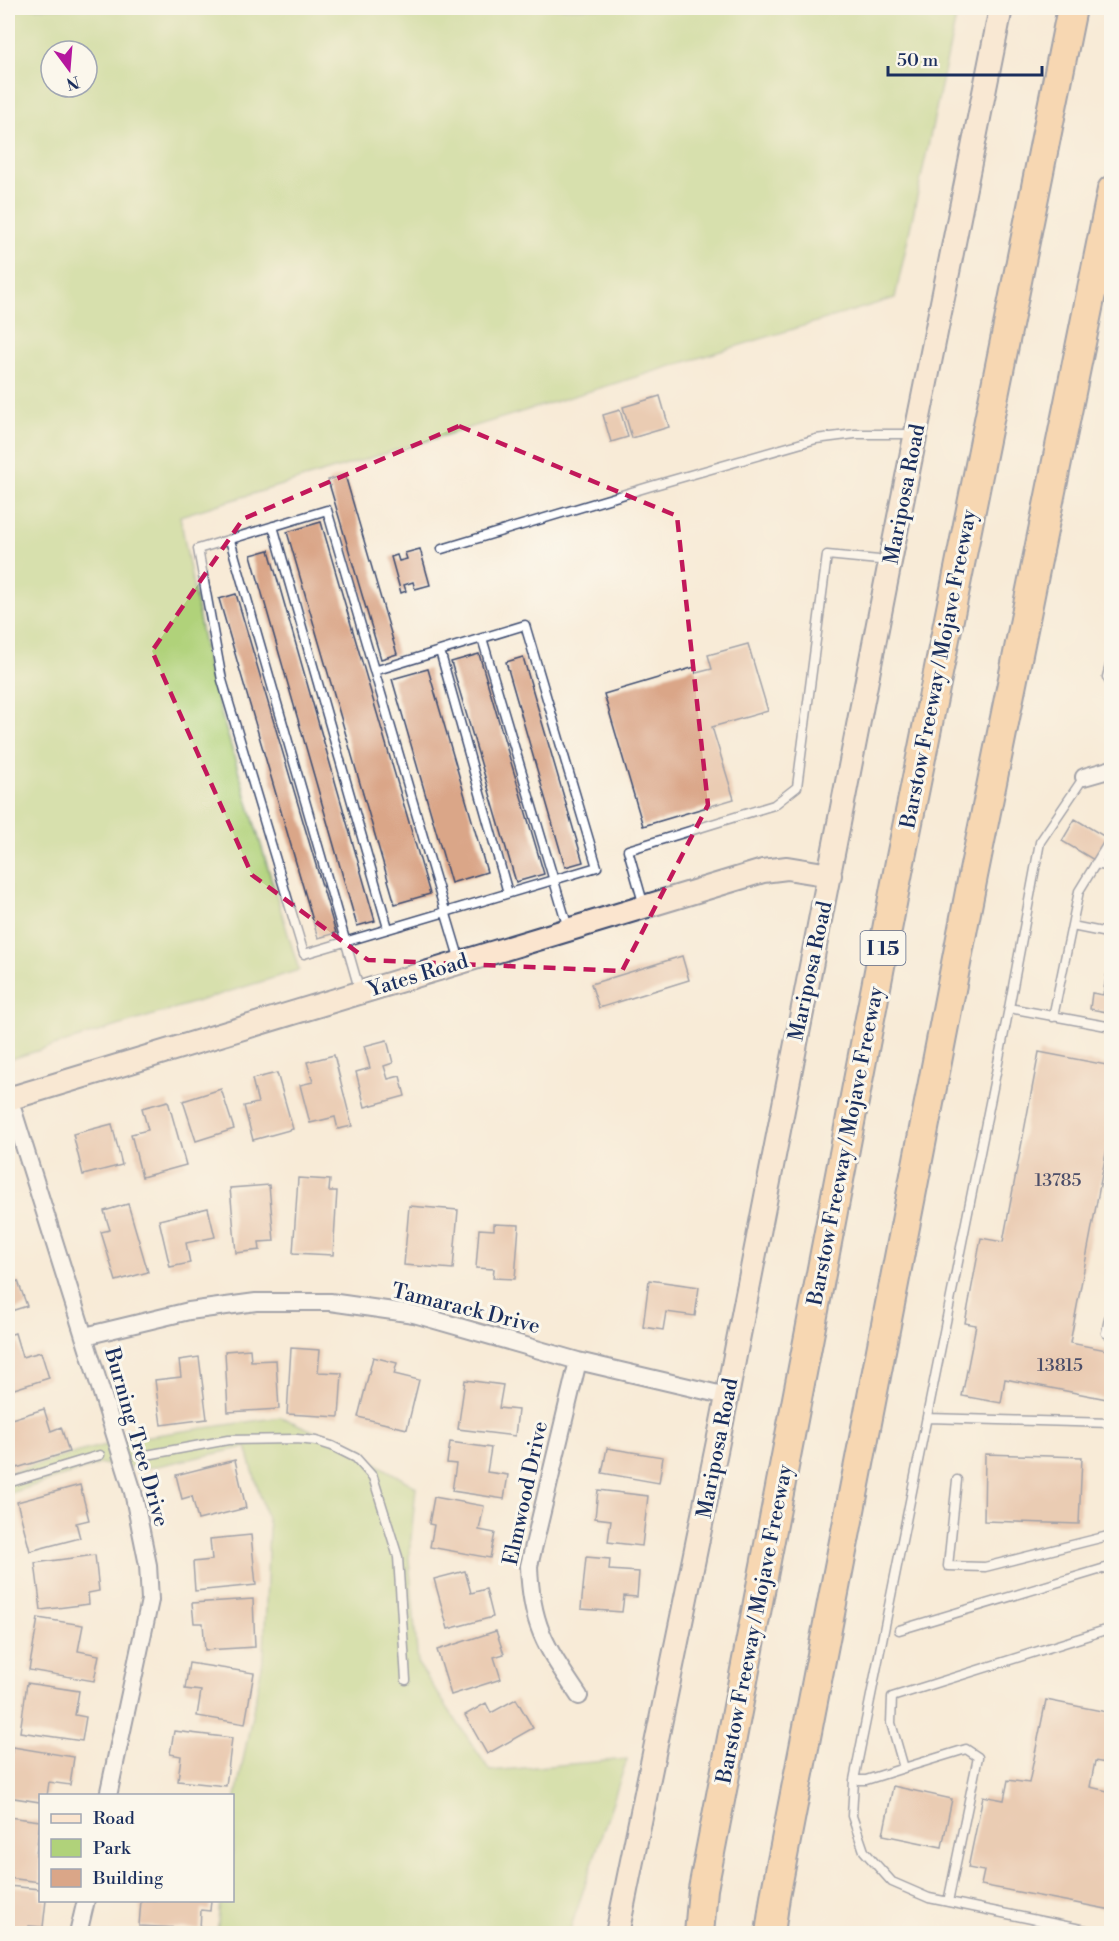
<svg xmlns="http://www.w3.org/2000/svg" width="1119" height="1941" font-family="'Libre Bodoni',serif">
	<style>
		.green { fill: #b0d27a; stroke: #66806c; stroke-width: 1.5; fill-rule: evenodd }
		.building { fill: #daa688 }
		.lines { fill: none; stroke-linecap: round; stroke-linejoin: round }
		.lane-casing { stroke: #3c4b70; stroke-width: 11 }
		.street-casing { stroke: #3c4b70; stroke-width: 20 }
		.secondary-casing { stroke: #3c4b70; stroke-width: 26 }
		.highway-casing { stroke: #3c4b70; stroke-width: 32 }
		.lane { stroke: #fff; stroke-width: 8 }
		.street { stroke: #fff; stroke-width: 16 }
		.secondary { stroke: #fbe5cf; stroke-width: 22 }
		.highway { stroke: #f5bf86; stroke-width: 28 }
		.marked { fill: none; stroke: #c2185b; stroke-width: 4.5; stroke-dasharray: 12 8; stroke-linejoin: round }
		.labels { text-anchor: middle; stroke-width: 6; stroke-linejoin: round; paint-order: stroke }
		.number-label { font-size: 18px; fill: #4b4d68 }
		.shield { fill: #fbf7ec; stroke: #5e6b89; stroke-width: 1.5 }
		.shield-label { font-size: 20px; font-weight: bold; fill: #1b2f5e }
		.street-label { font-size: 21px; fill: #1b2f5e; stroke: #fbf7ec }
	</style>
	<rect width="100%" height="100%" fill="#fbf7ec"/>
	<filter id="ink" filterUnits="userSpaceOnUse"><feTurbulence type="fractalNoise" baseFrequency=".0167" numOctaves="2"/><feDisplacementMap in="SourceGraphic" scale="12" xChannelSelector="R" yChannelSelector="G"/><feConvolveMatrix kernelMatrix="1 2 1 2 8 2 1 2 1" color-interpolation-filters="sRGB"/></filter>
	<filter id="wash" filterUnits="userSpaceOnUse"><feTurbulence type="fractalNoise" baseFrequency=".008" numOctaves="4" result="noise"/><feDisplacementMap in="SourceGraphic" scale="24" xChannelSelector="R" yChannelSelector="G"/><feGaussianBlur stdDeviation="1.35" result="paint"/><feColorMatrix in="noise" values="0 0 0 0 0 0 0 0 0 0 0 0 0 0 0 0 0 1.4 0 .05"/><feComposite in="paint" operator="in"/></filter>
	<g filter="url(#wash)">
		<rect width="100%" height="100%" fill="#f8ebd7"/>
		<!-- green -->
		<path class="green" d="M 8,8 L 958,8 L 895,298 L 180,516 L 210,677 L 299,970 L 8,1060 ZM 51,51 L 87,51 L 87,87 L 51,87 Z
			M 281,1417 L 343,1444 L 416,1487 L 409,1559 L 418,1664 L 490,1771 L 627,1759 L 569,1933 L 217,1933 L 220,1901 L 232,1900 L 233,1811 L 264,1655 L 269,1526 L 246,1447 L 148,1468 L 100,1464 L 8,1494 L 8,1473 L 89,1449 L 142,1437 Z"/>
		<g id="blocks">
			<!-- building -->
			<path class="building" d="M 660,396 L 669,427 L 632,438 L 623,407 Z
				M 620,410 L 628,437 L 611,442 L 603,415 Z
				M 345,475 L 397,654 L 381,659 L 328,480 Z
				M 321,522 L 430,894 L 395,904 L 287,532 Z
				M 420,549 L 430,585 L 415,589 L 413,582 L 404,585 L 406,591 L 401,593 L 391,557 L 397,555 L 399,561 L 407,559 L 405,553 Z
				M 269,550 L 375,921 L 357,926 L 251,555 Z
				M 236,594 L 336,933 L 318,938 L 219,599 Z
				M 748,644 L 768,711 L 712,727 L 734,799 L 643,826 L 604,694 L 695,667 L 696,673 L 712,669 L 708,655 Z
				M 479,654 L 544,874 L 516,882 L 451,662 Z
				M 523,657 L 583,862 L 565,867 L 506,662 Z
				M 428,669 L 487,872 L 451,883 L 392,679 Z
				M 1075,819 L 1107,838 L 1094,860 L 1062,841 Z
				M 682,956 L 689,980 L 599,1008 L 591,984 Z
				M 1108,966 L 1112,966 L 1112,1013 L 1090,1009 L 1092,993 L 1103,995 Z
				M 387,1040 L 393,1063 L 384,1066 L 388,1079 L 400,1076 L 405,1096 L 365,1107 L 356,1072 L 370,1068 L 364,1046 Z
				M 1039,1052 L 1112,1066 L 1112,1122 L 1070,1343 L 1112,1351 L 1112,1400 L 1005,1379 L 1001,1403 L 962,1396 L 976,1325 L 965,1323 L 981,1238 L 1003,1242 Z
				M 334,1055 L 352,1126 L 338,1129 L 335,1117 L 310,1123 L 300,1085 L 313,1082 L 307,1062 Z
				M 277,1073 L 293,1129 L 253,1140 L 244,1106 L 258,1103 L 252,1079 Z
				M 221,1089 L 234,1129 L 196,1141 L 183,1101 Z
				M 168,1101 L 186,1165 L 142,1177 L 131,1134 L 148,1130 L 142,1108 Z
				M 112,1124 L 122,1165 L 83,1175 L 73,1134 Z
				M 298,1178 L 330,1180 L 329,1191 L 337,1191 L 333,1255 L 293,1253 Z
				M 269,1185 L 274,1241 L 259,1242 L 260,1250 L 236,1253 L 230,1188 Z
				M 128,1204 L 148,1272 L 116,1281 L 101,1232 L 110,1230 L 104,1211 Z
				M 409,1206 L 458,1210 L 453,1269 L 404,1265 Z
				M 208,1208 L 215,1237 L 186,1243 L 190,1263 L 170,1267 L 159,1220 Z
				M 494,1224 L 519,1225 L 515,1279 L 493,1278 L 494,1269 L 476,1268 L 479,1229 L 494,1230 Z
				M 649,1280 L 699,1287 L 695,1316 L 666,1312 L 663,1330 L 643,1327 Z
				M 18,1281 L 27,1306 L 8,1312 L 8,1284 Z
				M 15,1333 L 22,1357 L 41,1352 L 49,1378 L 8,1391 L 8,1335 Z
				M 291,1348 L 320,1350 L 318,1372 L 342,1373 L 339,1417 L 287,1414 Z
				M 250,1349 L 251,1361 L 276,1360 L 279,1409 L 228,1412 L 225,1351 Z
				M 199,1357 L 207,1419 L 161,1425 L 155,1380 L 181,1377 L 179,1360 Z
				M 373,1357 L 397,1363 L 394,1374 L 419,1380 L 407,1429 L 358,1417 Z
				M 465,1380 L 503,1385 L 499,1408 L 518,1410 L 515,1436 L 458,1429 Z
				M 44,1409 L 51,1431 L 61,1427 L 69,1452 L 10,1470 L 8,1461 L 8,1420 Z
				M 450,1442 L 491,1448 L 487,1472 L 508,1475 L 504,1499 L 452,1491 L 456,1464 L 447,1463 Z
				M 607,1448 L 663,1457 L 659,1483 L 602,1473 Z
				M 985,1454 L 1082,1457 L 1079,1524 L 984,1521 Z
				M 235,1460 L 246,1508 L 198,1520 L 192,1496 L 182,1499 L 176,1475 Z
				M 80,1485 L 89,1520 L 76,1523 L 80,1538 L 30,1551 L 17,1502 Z
				M 598,1490 L 648,1496 L 642,1546 L 608,1542 L 611,1520 L 595,1518 Z
				M 434,1497 L 484,1506 L 479,1530 L 495,1533 L 490,1558 L 430,1547 L 434,1525 L 429,1524 Z
				M 251,1535 L 256,1585 L 195,1591 L 193,1562 L 212,1560 L 210,1539 Z
				M 95,1555 L 99,1591 L 88,1593 L 89,1604 L 41,1610 L 35,1563 Z
				M 586,1557 L 610,1559 L 609,1570 L 639,1572 L 637,1597 L 624,1596 L 622,1612 L 581,1609 Z
				M 465,1571 L 471,1593 L 486,1589 L 493,1617 L 448,1629 L 434,1579 Z
				M 253,1599 L 255,1647 L 205,1650 L 203,1623 L 194,1623 L 192,1603 Z
				M 38,1618 L 83,1625 L 78,1651 L 99,1655 L 94,1681 L 29,1670 Z
				M 496,1631 L 504,1654 L 494,1657 L 501,1679 L 451,1695 L 437,1650 Z
				M 189,1663 L 254,1673 L 245,1724 L 197,1716 L 201,1691 L 185,1689 Z
				M 27,1683 L 79,1691 L 75,1715 L 86,1717 L 82,1741 L 20,1732 Z
				M 516,1699 L 533,1728 L 487,1754 L 465,1715 L 486,1703 L 491,1713 Z
				M 1046,1700 L 1112,1713 L 1112,1764 L 1095,1761 L 1090,1787 L 1112,1792 L 1112,1910 L 981,1885 L 984,1871 L 968,1868 L 983,1796 L 1004,1800 L 1008,1780 L 1029,1783 Z
				M 174,1731 L 232,1738 L 226,1786 L 178,1781 L 181,1756 L 170,1754 Z
				M 13,1747 L 74,1757 L 70,1785 L 49,1782 L 47,1796 L 40,1796 L 40,1802 L 8,1797 L 8,1769 L 10,1769 Z
				M 893,1786 L 952,1799 L 942,1847 L 883,1835 Z
				M 8,1817 L 40,1821 L 36,1855 L 40,1855 L 40,1882 L 8,1878 Z
				M 8,1886 L 40,1889 L 40,1900 L 46,1900 L 43,1927 L 29,1926 L 29,1934 L 8,1934 Z
				M 141,1900 L 211,1900 L 210,1911 L 201,1910 L 200,1929 L 139,1926 Z"/>
		</g>
	</g>
	<g filter="url(#ink)">
		<use href="#blocks" fill-opacity="0" stroke="#3c4b70" stroke-width="1.5"/>
		<g class="lines">
			<defs>
				<path id="lane" d="M 273,526 L 388,928
					M 230,540 L 360,992
					M 442,549 L 655,485 L 816,439 L 855,434 L 915,434
					M 482,638 L 568,928
					M 440,651 L 508,893
					M 1112,658 L 1107,677 L 1112,686
					M 374,671 L 525,625 L 597,867 C 499,896 401,925 304,954 L 222,680 L 198,549 L 327,510 C 371,661 415,811 460,961
					M 1084,777 L 1040,842 L 1009,1008 L 1112,1027
					M 1095,864 L 1112,867
					M 644,906 L 628,850 L 774,805 L 797,787 L 827,555 L 889,561
					M 1072,926 L 1112,934
					M 1009,1008 L 854,1780 L 852,1816 L 864,1851 L 892,1882 L 929,1898 L 1105,1934
					M 1053,1017 L 1079,891 L 1112,837
					M 1112,1304 L 1106,1333 L 1112,1334
					M 928,1418 L 1112,1423
					M 141,1456 L 228,1440 L 297,1439 L 316,1441 L 332,1446 L 356,1458 L 373,1477 L 398,1557 L 406,1680
					M 957,1480 L 948,1566 L 985,1567 L 1112,1535
					M 8,1483 L 100,1455
					M 899,1630 L 1112,1566
					M 904,1768 L 966,1749 L 978,1757 L 948,1902
					M 854,1780 L 866,1780 L 904,1768 L 891,1723 L 892,1697 L 1112,1628"/>
				<path id="street" d="M 1084,777 L 1112,769
					M 9,1098 L 133,1492 L 148,1565 L 150,1600 L 108,1796
					M 85,1336 L 189,1311 L 256,1302 L 330,1302 L 414,1314 L 578,1361 L 727,1396
					M 578,1361 L 529,1566 C 531,1627 547,1648 579,1696
					M 78,1934 L 86,1900"/>
				<path id="secondary" d="M 8,1099 L 763,871 L 787,868 L 830,875
					M 617,1934 L 722,1422 L 890,562 L 1001,8"/>
				<path id="highway" d="M 699,1934 L 703,1889 L 899,867 L 1072,8
					M 770,1934 L 775,1897 L 973,876 L 1112,190"/>
			</defs>
			<!-- lane casing -->
			<use href="#lane" class="lane-casing"/>
			<!-- street casing -->
			<use href="#street" class="street-casing"/>
			<!-- secondary casing -->
			<use href="#secondary" class="secondary-casing"/>
			<!-- highway casing -->
			<use href="#highway" class="highway-casing"/>
			<!-- lane -->
			<use href="#lane" class="lane"/>
			<!-- street -->
			<use href="#street" class="street"/>
			<!-- secondary -->
			<use href="#secondary" class="secondary"/>
			<!-- highway -->
			<use href="#highway" class="highway"/>
		</g>
	</g>
	<!-- marked area -->
	<path d="M0 0H1119V1941H0ZM 459,426 L 677,516 L 708,805 L 622,971 L 368,960 L 252,875 L 152,651 L 243,519 Z" fill="#f8ebd7" fill-opacity=".55" fill-rule="evenodd"/>
	<path class="marked" d="M 459,426 L 677,516 L 708,805 L 622,971 L 368,960 L 252,875 L 152,651 L 243,519 Z"/>
	<g class="labels">
		<!-- number labels -->
		<g class="number-label">
			<text x="1058" y="1186">13785</text>
			<text x="1060" y="1371">13815</text>
		</g>
		<!-- shield labels -->
		<rect class="shield" x="860.5" y="931" width="45" height="34" rx="4.5"/>
		<g class="shield-label">
			<text x="883" y="955">I 15</text>
		</g>
		<!-- street labels -->
		<g class="street-label">
			<text transform="translate(904 494) rotate(-79)" y="7">Mariposa Road</text>
			<text transform="translate(938 669) rotate(-79)" y="7">Barstow Freeway / Mojave Freeway</text>
			<text transform="translate(810 971) rotate(-78)" y="7">Mariposa Road</text>
			<text transform="translate(418 975) rotate(-17)" y="7">Yates Road</text>
			<text transform="translate(845 1146) rotate(-79)" y="7">Barstow Freeway / Mojave Freeway</text>
			<text transform="translate(466 1308) rotate(14)" y="7">Tamarack Drive</text>
			<text transform="translate(137 1437) rotate(74)" y="7">Burning Tree Drive</text>
			<text transform="translate(717 1448) rotate(-79)" y="7">Mariposa Road</text>
			<text transform="translate(525 1493) rotate(-78)" y="7">Elmwood Drive</text>
			<text transform="translate(754 1624) rotate(-79)" y="7">Barstow Freeway / Mojave Freeway</text>
		</g>
	</g>
	<!-- margin -->
	<rect width="1119" height="1941" fill="none" stroke="#fbf7ec" stroke-width="30"/>
	<!-- legend -->
	<rect x="39" y="1794" width="195" height="108" fill="#fbf7ec" stroke="#a1a7b3" stroke-width="1.5"/>
	<rect x="51" y="1814" width="30" height="9" fill="#fbe5cf" stroke="#a1a7b3" stroke-width="1.5"/>
	<text x="93" y="1824" font-size="18" fill="#1b2f5e">Road</text>
	<rect x="51" y="1839" width="30" height="18" fill="#b0d27a" stroke="#a1a7b3" stroke-width="1.5"/>
	<text x="93" y="1854" font-size="18" fill="#1b2f5e">Park</text>
	<rect x="51" y="1869" width="30" height="18" fill="#daa688" stroke="#a1a7b3" stroke-width="1.5"/>
	<text x="93" y="1884" font-size="18" fill="#1b2f5e">Building</text>
	<!-- north arrow -->
	<g transform="translate(69 69) rotate(164)"><circle r="28" fill="#fbf7ec" stroke="#a1a7b3" stroke-width="1.5"/>
	<path d="M0-4.5L10 22L0 15L-10 22Z" fill="#b5179e"/>
	<text y="-9" font-size="16" font-weight="bold" text-anchor="middle" fill="#1b2f5e">N</text>
	</g>
	<!-- scale -->
	<path d="M888 66v9h154v-9" fill="none" stroke="#1b2f5e" stroke-width="3"/>
	<text x="897" y="66" font-size="18" fill="#1b2f5e" stroke="#fbf7ec" stroke-width="4.5" paint-order="stroke">50 m</text>
</svg>
